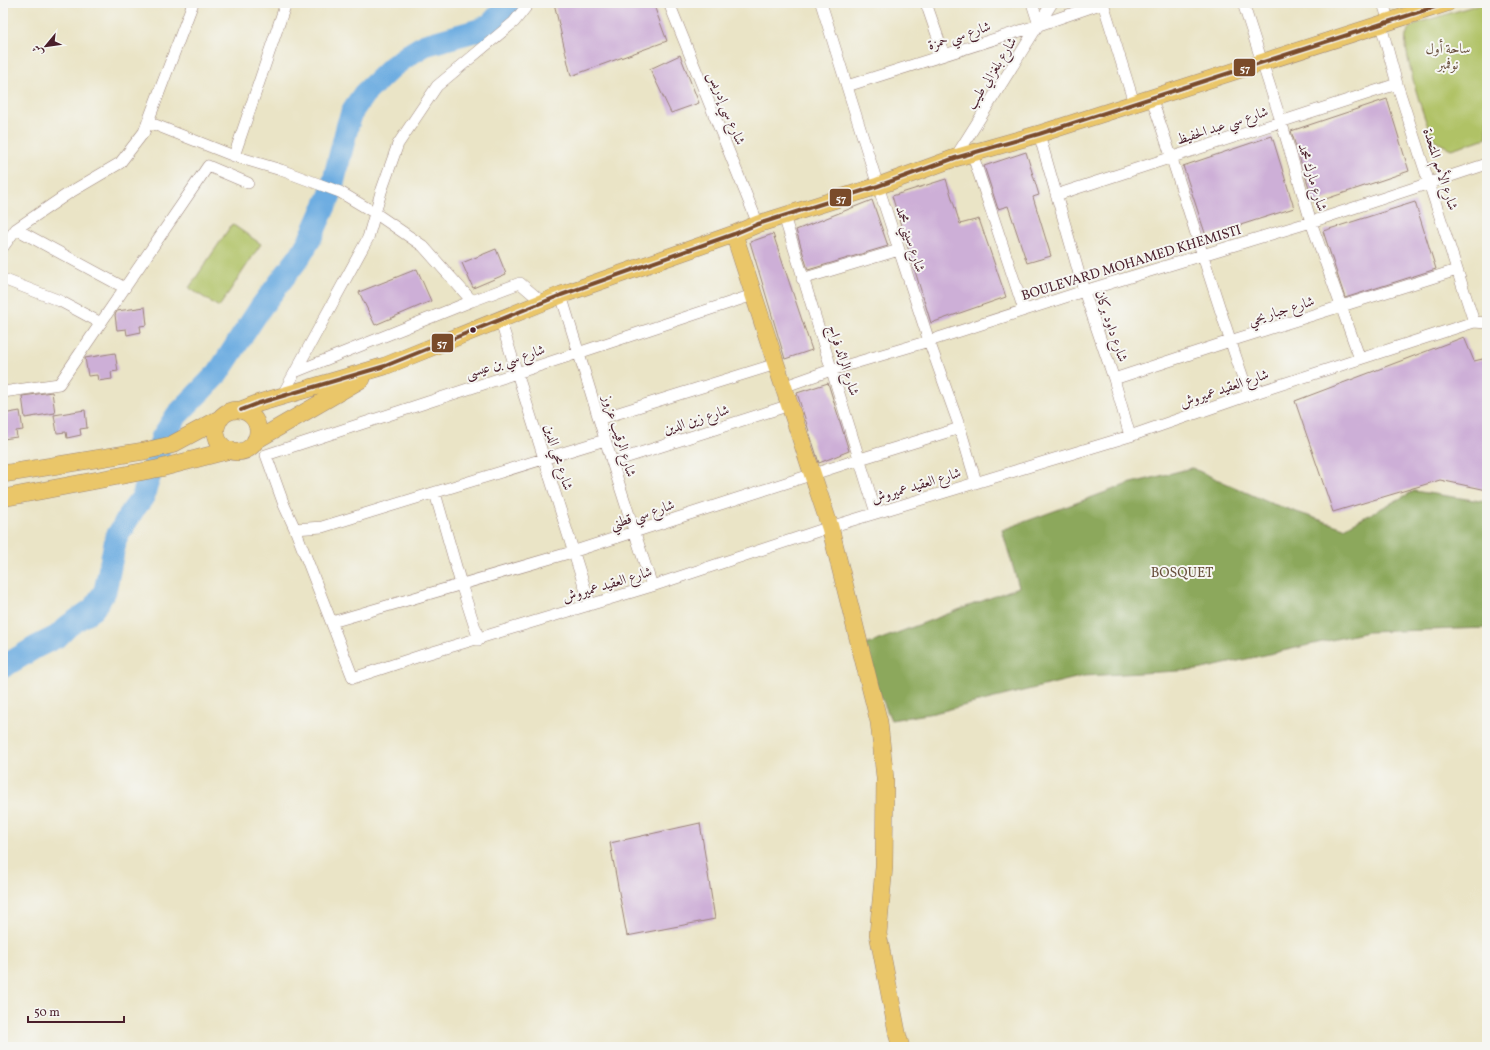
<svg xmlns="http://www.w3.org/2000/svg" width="1490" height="1050" font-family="Vollkorn,Amiri,serif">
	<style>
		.green { fill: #b0c266; stroke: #7d7048 }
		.forest { fill: #8ca85b; stroke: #6b6443 }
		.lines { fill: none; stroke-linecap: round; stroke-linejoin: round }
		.river { stroke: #6eade1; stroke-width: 23 }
		.building { fill: #cdafd7 }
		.street-casing { stroke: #9a8278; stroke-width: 12 }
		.primary-casing { stroke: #9a8278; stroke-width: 18 }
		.street { stroke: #fff; stroke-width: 11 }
		.primary { stroke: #eac669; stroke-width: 17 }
		.bus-1-casing { stroke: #f6f6f2; stroke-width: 7 }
		.bus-1 { stroke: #7a4b2a; stroke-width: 4 }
		.bus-dot { fill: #4a1f2b; stroke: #f6f6f2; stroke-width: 1.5 }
		.labels { text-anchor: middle; stroke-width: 4; stroke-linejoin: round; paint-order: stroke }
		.street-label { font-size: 14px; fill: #4a1f2b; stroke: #f6f6f2 }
		.park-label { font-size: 14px; fill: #69503d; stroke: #f6f6f2 }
		.line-badge { stroke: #f6f6f2; stroke-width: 1.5 }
		.badge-label { font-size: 11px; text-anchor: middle; font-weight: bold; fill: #fff }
	</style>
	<rect width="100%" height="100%" fill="#f6f6f2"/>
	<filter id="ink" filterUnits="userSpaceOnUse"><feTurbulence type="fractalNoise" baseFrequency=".025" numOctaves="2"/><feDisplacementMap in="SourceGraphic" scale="8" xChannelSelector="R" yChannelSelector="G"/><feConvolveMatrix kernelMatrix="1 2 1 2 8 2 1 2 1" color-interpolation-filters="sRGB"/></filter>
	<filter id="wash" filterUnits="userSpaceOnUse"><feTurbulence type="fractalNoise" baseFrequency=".012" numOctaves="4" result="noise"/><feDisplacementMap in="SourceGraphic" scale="16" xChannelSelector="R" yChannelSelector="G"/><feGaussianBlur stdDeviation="0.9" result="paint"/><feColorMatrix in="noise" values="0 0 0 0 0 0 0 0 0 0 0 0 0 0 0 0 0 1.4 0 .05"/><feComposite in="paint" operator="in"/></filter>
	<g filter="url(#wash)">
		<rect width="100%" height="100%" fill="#eae4c6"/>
		<!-- green -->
		<path class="green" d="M 1487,3 L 1487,138 L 1451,149 C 1446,146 1439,144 1435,140 C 1426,131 1402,48 1406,36 C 1408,28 1414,25 1421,22 L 1477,5 Z
			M 232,224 L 261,244 L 219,307 L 189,288 Z"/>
		<!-- forest -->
		<path class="forest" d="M 1192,468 L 1270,503 L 1344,528 L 1414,491 L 1487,502 L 1487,628 L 1367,632 L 1198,670 L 1084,676 L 934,713 L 891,720 L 860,647 L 1019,587 L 1002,530 L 1128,484 Z"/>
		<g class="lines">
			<!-- river -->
			<path class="river" d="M 3,667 L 36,647 L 58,636 L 68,626 L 93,609 L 105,591 L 116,538 L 133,510 L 143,497 L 147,483 L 157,457 L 162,438 L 177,415 L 218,373 L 261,307 L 300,256 L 310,239 L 330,195 L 348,124 L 353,110 L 364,94 L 392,67 L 410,54 L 425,45 L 482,29 L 491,24 L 510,3"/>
		</g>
		<g id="blocks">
			<!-- building -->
			<path class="building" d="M 554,3 L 653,3 L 667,41 L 571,76 Z
				M 680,55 L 699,103 L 671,113 L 650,69 Z
				M 1387,99 L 1409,171 L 1314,203 L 1291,131 Z
				M 1272,136 L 1294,208 L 1206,236 L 1183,166 Z
				M 1026,152 L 1039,195 L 1033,197 L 1051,256 L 1027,263 L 1008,206 L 998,209 L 984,166 Z
				M 946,179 L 960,224 L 979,219 L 1006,297 L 931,323 L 892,196 Z
				M 872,200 L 888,246 L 808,270 L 796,230 Z
				M 1415,202 L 1436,269 L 1345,298 L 1323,231 Z
				M 773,234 L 812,350 L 785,359 L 750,242 Z
				M 496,249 L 506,274 L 473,288 L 462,263 Z
				M 417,269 L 431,301 L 375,325 L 359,292 Z
				M 145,307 L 147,325 L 140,326 L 141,332 L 127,335 L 126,329 L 117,330 L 115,315 L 117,311 Z
				M 1464,337 L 1474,361 L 1487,358 L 1487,490 L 1440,480 L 1333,512 L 1295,401 Z
				M 115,353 L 118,371 L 111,372 L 112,379 L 98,381 L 97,375 L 88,376 L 85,358 Z
				M 828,383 L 849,451 L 819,463 L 797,393 Z
				M 52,392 L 55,413 L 25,418 L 22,396 Z
				M 85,410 L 87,428 L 80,429 L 81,435 L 67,438 L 66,432 L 57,433 L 54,415 Z
				M 20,411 L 23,430 L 16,431 L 17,437 L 3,439 L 3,414 Z
				M 700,823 L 715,919 L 627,936 L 610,843 Z"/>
		</g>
	</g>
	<g filter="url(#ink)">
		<use href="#blocks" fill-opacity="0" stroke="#9a8278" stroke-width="1"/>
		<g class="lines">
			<defs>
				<path id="street" d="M 669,3 L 758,224
					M 821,3 L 878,186 L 929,341 L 960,428 L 976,482
					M 926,3 L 944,55
					M 1032,3 L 1039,25
					M 1103,3 L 1134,103
					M 1243,3 L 1281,121 L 1311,222 L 1360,359
					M 1383,3 L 1389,22
					M 1381,25 L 1397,84 L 1474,322
					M 847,86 L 1039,25 L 1103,3
					M 1151,97 C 1186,196 1214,297 1249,395
					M 148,122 L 234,156 L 281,170 L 340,192 L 375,213 L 423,246 L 472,301 L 520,283 L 542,302
					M 1039,134 L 1084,291 L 1114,379 L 1130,436
					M 972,153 L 1024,310
					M 234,156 L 286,3
					M 955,158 L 1052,3
					M 1056,195 L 1397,84
					M 784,216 L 876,513
					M 16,229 L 125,288
					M 3,247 L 16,229 L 69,193 L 120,163 L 144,132 L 193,3
					M 3,279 L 60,301 L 101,323
					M 802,279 L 899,250
					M 561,295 L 612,462 L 652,586
					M 500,319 L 590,604
					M 295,372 L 472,301
					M 1114,379 L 1230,341 L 1457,270
					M 783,387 L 831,370 L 929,341 L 1084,291 L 1311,222 L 1487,164
					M 3,392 L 59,384 L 208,166 L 248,183
					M 282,396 L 368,238 L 381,192 L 398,144 L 437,86 L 514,22 L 529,3
					M 599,419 L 776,364
					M 605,440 L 322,527 L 295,529 L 284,505 L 266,455 L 578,353 L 753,295
					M 612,462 L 790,405
					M 435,493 L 461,584 L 479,640
					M 295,529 L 353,678 L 423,655 L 652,586 L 830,527 L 1130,436 L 1249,395 L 1474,322 L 1487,323
					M 332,622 L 572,552 L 860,459 L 960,428"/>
				<path id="primary" d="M 734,234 L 776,364 L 830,527 L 879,722 L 885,778 L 884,867 L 878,934 L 898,1037 L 901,1047
					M 241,410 L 259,403 L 385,366 L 561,295 L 734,234 L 758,224 L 878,186 L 955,158 L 1039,134 L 1447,3
					M216 431a21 21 0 1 1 42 0a21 21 0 1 1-42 0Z
					M 255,441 L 362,379
					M 3,474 L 144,451 L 171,445 L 221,418
					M 3,498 L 161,468 L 230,450"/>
			</defs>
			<!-- street casing -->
			<use href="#street" class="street-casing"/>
			<!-- primary casing -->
			<use href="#primary" class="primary-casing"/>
			<!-- street -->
			<use href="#street" class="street"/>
			<!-- primary -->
			<use href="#primary" class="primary"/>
			<defs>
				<path id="bus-1" d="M 241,410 L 259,403 L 385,366 L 561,295 L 734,234 L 758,224 L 878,186 L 955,158 L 1039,134 L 1447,3"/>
			</defs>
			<!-- bus-1 casing -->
			<use href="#bus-1" class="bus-1-casing"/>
			<!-- bus-1 -->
			<use href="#bus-1" class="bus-1"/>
		</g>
	</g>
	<!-- markers -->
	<circle class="bus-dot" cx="473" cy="330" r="3.5"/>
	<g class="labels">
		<!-- street labels -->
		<g class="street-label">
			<text transform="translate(959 35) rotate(-18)" y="5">شارع سي حمزة</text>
			<text transform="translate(991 73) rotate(-58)" y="5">شارع بلغزالي طيب</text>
			<text transform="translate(727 108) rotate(68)" y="5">شارع سي إدريس</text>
			<text transform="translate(1222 125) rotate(-18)" y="5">شارع سي عبد الحفيظ</text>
			<text transform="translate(1441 169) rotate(72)" y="5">شارع الأمم المتحدة</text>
			<text transform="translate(1313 177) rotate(73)" y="5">شارع مارك محمد</text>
			<text transform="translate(911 239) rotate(72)" y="5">شارع سيني محمد</text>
			<text transform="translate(1131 262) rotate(-17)" y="5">BOULEVARD MOHAMED KHEMISTI</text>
			<text transform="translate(1281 310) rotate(-17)" y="5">شارع جبار يحي</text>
			<text transform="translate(1112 326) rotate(71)" y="5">شارع داود بركان</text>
			<text transform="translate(844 360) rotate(72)" y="5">شارع الرائد فراج</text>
			<text transform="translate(505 361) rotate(-18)" y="5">شارع سي بن عيسى</text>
			<text transform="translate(1224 388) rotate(-19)" y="5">شارع العقيد عميروش</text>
			<text transform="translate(696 419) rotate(-18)" y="5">شارع زين الدين</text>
			<text transform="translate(620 436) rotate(73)" y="5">شارع الرقيب عزوز</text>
			<text transform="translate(559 457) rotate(73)" y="5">شارع محي الدين</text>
			<text transform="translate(916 485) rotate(-17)" y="5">شارع العقيد عميروش</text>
			<text transform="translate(642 514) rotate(-18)" y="5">شارع سي قطني</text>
			<text transform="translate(607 584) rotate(-17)" y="5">شارع العقيد عميروش</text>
		</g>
		<!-- park labels -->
		<g class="park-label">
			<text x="1448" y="53">ساحة أول<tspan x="1448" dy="16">نوفمبر</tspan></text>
			<text x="1182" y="577">BOSQUET</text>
		</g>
	</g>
	<g class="line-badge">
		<rect x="1233" y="58" width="23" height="19" rx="4" fill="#7a4b2a"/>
		<rect x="829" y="188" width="23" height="19" rx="4" fill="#7a4b2a"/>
		<rect x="431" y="333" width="23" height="20" rx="4" fill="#7a4b2a"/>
	</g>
	<g class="badge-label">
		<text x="1245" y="72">57</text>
		<text x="841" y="202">57</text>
		<text x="442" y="347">57</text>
	</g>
	<!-- margin -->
	<rect width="1490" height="1050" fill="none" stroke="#f6f6f2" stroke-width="16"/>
	<!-- north arrow -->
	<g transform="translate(46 46) rotate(241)" stroke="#f6f6f2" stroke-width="3" paint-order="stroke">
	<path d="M0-3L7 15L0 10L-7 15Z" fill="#4a1f2b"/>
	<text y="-6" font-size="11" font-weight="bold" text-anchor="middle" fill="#4a1f2b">ش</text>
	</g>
	<!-- scale -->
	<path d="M28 1016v6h96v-6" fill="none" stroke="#4a1f2b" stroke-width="2"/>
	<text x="34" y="1016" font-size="12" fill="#4a1f2b" stroke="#f6f6f2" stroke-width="3" paint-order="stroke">50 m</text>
</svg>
